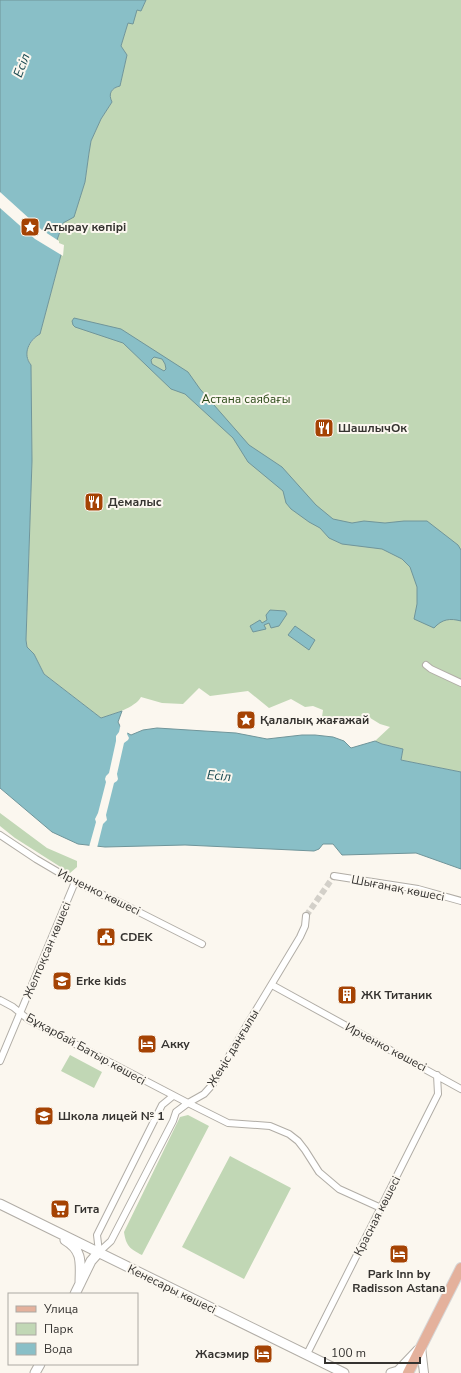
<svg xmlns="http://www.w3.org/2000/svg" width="461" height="1373" font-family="'Nunito Sans',sans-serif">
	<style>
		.green { fill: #c1d7b5 }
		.water { fill: #89bfc7; stroke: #70959a; fill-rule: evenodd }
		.pier { fill: #fbf7ef }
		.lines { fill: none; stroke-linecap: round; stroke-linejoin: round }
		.minor-tunnel { stroke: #d3d0c9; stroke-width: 6; stroke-dasharray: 6 3; stroke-linecap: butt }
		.minor-casing { stroke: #b1ada6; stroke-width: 8 }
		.tertiary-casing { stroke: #b1ada6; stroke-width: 10 }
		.secondary-casing { stroke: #b1ada6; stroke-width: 11 }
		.primary-casing { stroke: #d7d6d6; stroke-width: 12 }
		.minor { stroke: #fff; stroke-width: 6 }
		.tertiary { stroke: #fff; stroke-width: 8 }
		.secondary { stroke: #fff; stroke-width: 9 }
		.primary { stroke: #e4b19c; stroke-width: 10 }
		.labels { text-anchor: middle; stroke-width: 4; stroke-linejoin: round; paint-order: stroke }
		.poi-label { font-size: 12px; font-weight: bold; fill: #353330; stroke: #fbf7ef; text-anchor: start }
		.park-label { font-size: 12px; fill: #2a4916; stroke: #fbf7ef }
		.street-label { font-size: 12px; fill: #353330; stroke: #fbf7ef }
		.water-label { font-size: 13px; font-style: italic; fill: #194950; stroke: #fbf7ef }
	</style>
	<rect width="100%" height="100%" fill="#fbf7ef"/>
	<!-- green -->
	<path class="green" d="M 146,0 L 461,0 L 461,772 L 401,760 L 403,749 L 382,744 L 375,741 L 390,727 L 380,724 L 367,716 L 352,718 L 322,717 L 323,710 L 313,706 L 305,707 L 291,699 L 269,708 L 248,691 L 210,696 L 199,688 L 183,704 L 162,703 L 141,697 C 135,708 113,714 101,718 L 44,674 L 34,654 L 27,647 L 26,640 L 32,460 L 31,365 C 22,354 29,341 40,334 L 61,255 L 56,244 L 63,223 L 74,216 L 85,182 L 89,153 L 91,141 L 101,119 L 112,102 C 108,94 111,88 120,86 L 127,55 L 121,46 L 128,23 L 137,10 L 141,11 Z
		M 0,813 L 47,848 L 77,861 L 77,867 L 70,873 L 15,838 L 0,826 Z
		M 70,1055 L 102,1072 L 94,1088 L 61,1071 Z
		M 188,1115 L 209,1126 L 142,1255 C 130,1249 126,1246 124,1232 L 180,1117 Z
		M 230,1156 L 291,1188 L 244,1279 L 182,1247 Z"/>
	<!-- water -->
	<path class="water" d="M 0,0 L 146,0 L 141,11 L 137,10 L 133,24 L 128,23 L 121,46 L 127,55 L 120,86 C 111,88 108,94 112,102 L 101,119 L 91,141 L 89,153 L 85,182 L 74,217 L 63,223 L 56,243 L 61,255 L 40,334 C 29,340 22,354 31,365 L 32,461 L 26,640 L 27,647 L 34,654 L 44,674 L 101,718 L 122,711 L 118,722 L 122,730 L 131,735 L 143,730 L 157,728 L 236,733 L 267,739 L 302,735 L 315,735 L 333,737 L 344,741 L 351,748 L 375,741 L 382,744 L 403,749 L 401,760 L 461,772 L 461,869 L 416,853 L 342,855 L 333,844 L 323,844 L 319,849 L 314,851 L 185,845 L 105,847 L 78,844 L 52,832 L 0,788 Z
		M 74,318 L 121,329 L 188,372 L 200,389 L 249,445 L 282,467 L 316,505 L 333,519 L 352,523 L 364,521 L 385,523 L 404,521 L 427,521 L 458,545 L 461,550 L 461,621 C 450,618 442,619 434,628 L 414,619 L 417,604 L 417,587 L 410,567 L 402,559 L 382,549 L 342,544 L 329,538 L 320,528 L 309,522 L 291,509 L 286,503 L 283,491 L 248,462 L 233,438 L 185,394 L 171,389 L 123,343 L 75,327 L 73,325 L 72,321 ZM 154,357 L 162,359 L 165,364 L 166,369 L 164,371 L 152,364 L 151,360 Z
		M 270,610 L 285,611 L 287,614 L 279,626 L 271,628 L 269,623 L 264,625 L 266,629 L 253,632 L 250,626 L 260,620 L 262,623 L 267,620 L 266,615 Z
		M 295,626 L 315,640 L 309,650 L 288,635 Z"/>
	<!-- pier -->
	<path class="pier" d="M 0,192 L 42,230 L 59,241 L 59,243 L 64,245 L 63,256 L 35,239 L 0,208 Z
		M 121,723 L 124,728 L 128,731 L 127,734 L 129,738 L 128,740 L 124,743 L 117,774 L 118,779 L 117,781 L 114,783 L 106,815 L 107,820 L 103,824 L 97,848 L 89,847 L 96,822 L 95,819 L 98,813 L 106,782 L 105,779 L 106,776 L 109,773 L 116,741 L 116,736 L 119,732 Z"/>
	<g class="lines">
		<!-- minor-tunnel -->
		<path class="minor-tunnel" d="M 306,916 L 334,876"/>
		<defs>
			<path id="minor" d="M 426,665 L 431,669 L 461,683
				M 0,835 L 36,859 L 75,882 L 125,905 L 202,944
				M 334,876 L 418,889 L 461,901
				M 272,985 L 461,1089
				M 0,1000 L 13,1007 L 29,1020 L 188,1103 L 228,1123 L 270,1126 L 289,1134 L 298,1141 L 305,1150 L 319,1172 L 339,1189 L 381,1208
				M 0,1061 L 75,882
				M 99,1252 L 111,1241 L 173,1121 L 176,1112 L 188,1103 L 204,1094 L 213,1084 L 244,1030 L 300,937 L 305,926 L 306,916
				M 99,1252 L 97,1235 L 162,1105 L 173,1096
				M 307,1354 L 438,1094 L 437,1075"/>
			<path id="tertiary" d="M 421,1347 L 424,1373"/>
			<path id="secondary" d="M 0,1204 L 344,1373
				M 65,1240 C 84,1251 80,1265 80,1284
				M 75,1294 L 91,1261 L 99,1252
				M 35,1373 L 40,1364
				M 391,1373 L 398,1371 L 418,1350"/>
			<path id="primary" d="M 408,1373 L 461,1268"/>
		</defs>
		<!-- minor casing -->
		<use href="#minor" class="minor-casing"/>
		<!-- tertiary casing -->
		<use href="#tertiary" class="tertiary-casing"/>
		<!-- secondary casing -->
		<use href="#secondary" class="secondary-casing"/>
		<!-- primary casing -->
		<use href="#primary" class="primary-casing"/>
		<!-- minor -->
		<use href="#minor" class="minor"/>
		<!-- tertiary -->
		<use href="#tertiary" class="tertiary"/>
		<!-- secondary -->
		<use href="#secondary" class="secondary"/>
		<!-- primary -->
		<use href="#primary" class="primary"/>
	</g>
	<!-- icons -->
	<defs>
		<symbol id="sight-square" viewBox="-11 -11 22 22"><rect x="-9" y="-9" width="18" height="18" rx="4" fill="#a54304" stroke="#fbf7ef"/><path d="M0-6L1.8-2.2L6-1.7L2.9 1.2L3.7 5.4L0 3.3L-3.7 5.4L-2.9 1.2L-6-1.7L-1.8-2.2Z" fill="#fff"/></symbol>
		<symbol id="restaurant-square" viewBox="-11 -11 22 22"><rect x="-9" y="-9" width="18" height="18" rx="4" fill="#a54304" stroke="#fbf7ef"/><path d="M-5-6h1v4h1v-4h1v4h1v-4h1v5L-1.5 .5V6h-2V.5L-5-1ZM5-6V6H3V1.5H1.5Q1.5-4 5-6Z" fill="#fff"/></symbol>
		<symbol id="civic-square" viewBox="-11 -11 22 22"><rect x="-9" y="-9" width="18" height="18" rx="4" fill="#a54304" stroke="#fbf7ef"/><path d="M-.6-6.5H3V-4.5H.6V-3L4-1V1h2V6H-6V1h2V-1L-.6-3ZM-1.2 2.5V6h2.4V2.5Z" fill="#fff"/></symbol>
		<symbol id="school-square" viewBox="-11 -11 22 22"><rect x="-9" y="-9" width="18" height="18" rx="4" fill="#a54304" stroke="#fbf7ef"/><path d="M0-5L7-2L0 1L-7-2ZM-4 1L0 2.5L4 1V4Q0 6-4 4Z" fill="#fff"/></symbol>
		<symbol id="building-square" viewBox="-11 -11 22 22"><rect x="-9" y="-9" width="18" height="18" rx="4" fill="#a54304" stroke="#fbf7ef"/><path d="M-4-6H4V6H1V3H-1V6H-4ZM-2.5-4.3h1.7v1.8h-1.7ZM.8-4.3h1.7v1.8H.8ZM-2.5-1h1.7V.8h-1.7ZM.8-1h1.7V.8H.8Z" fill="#fff"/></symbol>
		<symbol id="hotel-square" viewBox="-11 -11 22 22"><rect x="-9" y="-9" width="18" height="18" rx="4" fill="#a54304" stroke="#fbf7ef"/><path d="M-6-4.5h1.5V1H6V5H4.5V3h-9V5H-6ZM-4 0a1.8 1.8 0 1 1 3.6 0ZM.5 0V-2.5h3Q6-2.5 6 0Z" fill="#fff"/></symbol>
		<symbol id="supermarket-square" viewBox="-11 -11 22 22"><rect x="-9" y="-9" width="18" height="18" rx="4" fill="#a54304" stroke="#fbf7ef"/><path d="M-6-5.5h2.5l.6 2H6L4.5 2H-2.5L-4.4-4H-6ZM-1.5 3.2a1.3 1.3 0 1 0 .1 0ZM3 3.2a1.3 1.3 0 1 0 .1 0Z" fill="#fff"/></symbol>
	</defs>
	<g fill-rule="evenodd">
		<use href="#sight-square" x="19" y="216" width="22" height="22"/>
		<use href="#restaurant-square" x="313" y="417" width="22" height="22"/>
		<use href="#restaurant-square" x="83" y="491" width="22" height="22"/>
		<use href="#sight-square" x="235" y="709" width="22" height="22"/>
		<use href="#civic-square" x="95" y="926" width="22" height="22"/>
		<use href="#school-square" x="51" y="970" width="22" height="22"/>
		<use href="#building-square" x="336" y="984" width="22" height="22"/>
		<use href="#hotel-square" x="136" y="1033" width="22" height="22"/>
		<use href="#school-square" x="33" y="1105" width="22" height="22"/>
		<use href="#supermarket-square" x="49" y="1198" width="22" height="22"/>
		<use href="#hotel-square" x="388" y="1243" width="22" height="22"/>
		<use href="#hotel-square" x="252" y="1343" width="22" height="22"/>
	</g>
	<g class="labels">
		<!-- poi labels -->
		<g class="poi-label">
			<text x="44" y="231">Атырау көпірі</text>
			<text x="338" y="432">ШашлычОк</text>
			<text x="108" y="506">Демалыс</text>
			<text x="260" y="724">Қалалық жағажай</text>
			<text x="120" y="941">CDEK</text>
			<text x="76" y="985">Erke kids</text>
			<text x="361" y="999">ЖК Титаник</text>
			<text x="161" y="1048">Акку</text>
			<text x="58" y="1120">Школа лицей № 1</text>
			<text x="74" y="1213">Гита</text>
			<text x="399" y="1278" text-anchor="middle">Park Inn by<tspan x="399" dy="14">Radisson Astana</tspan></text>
			<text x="249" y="1358" text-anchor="end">Жасэмир</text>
		</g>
		<!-- park labels -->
		<g class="park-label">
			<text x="246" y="403">Астана саябағы</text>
		</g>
		<!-- street labels -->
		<g class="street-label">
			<text transform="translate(398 888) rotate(11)" y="4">Шығанақ көшесі</text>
			<text transform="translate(99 892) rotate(26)" y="4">Ирченко көшесі</text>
			<text transform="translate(47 950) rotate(-67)" y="4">Желтоқсан көшесі</text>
			<text transform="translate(386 1047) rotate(28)" y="4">Ирченко көшесі</text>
			<text transform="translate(233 1048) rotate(-59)" y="4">Жеңіс даңғылы</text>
			<text transform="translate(86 1049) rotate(29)" y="4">Бұқарбай Батыр көшесі</text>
			<text transform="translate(377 1216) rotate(-63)" y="4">Красная көшесі</text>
			<text transform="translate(172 1289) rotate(26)" y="4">Кенесары көшесі</text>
		</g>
		<!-- water labels -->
		<g class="water-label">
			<text transform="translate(21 65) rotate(-69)" y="5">Есіл</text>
			<text transform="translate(219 775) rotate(5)" y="5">Есіл</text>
		</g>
	</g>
	<!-- legend -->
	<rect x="8" y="1293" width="130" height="72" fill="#fbf7ef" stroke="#aca9a3"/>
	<rect x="16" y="1306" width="20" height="6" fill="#e4b19c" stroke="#aca9a3"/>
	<text x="44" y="1313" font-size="12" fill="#353330">Улица</text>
	<rect x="16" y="1323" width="20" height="12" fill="#c1d7b5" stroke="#aca9a3"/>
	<text x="44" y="1333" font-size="12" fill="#353330">Парк</text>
	<rect x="16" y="1343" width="20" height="12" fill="#89bfc7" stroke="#aca9a3"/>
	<text x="44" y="1353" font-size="12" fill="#353330">Вода</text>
	<!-- scale -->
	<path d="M325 1357v6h95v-6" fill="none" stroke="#353330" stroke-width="2"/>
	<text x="331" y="1357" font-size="12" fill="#353330" stroke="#fbf7ef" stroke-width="3" paint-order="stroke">100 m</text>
</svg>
